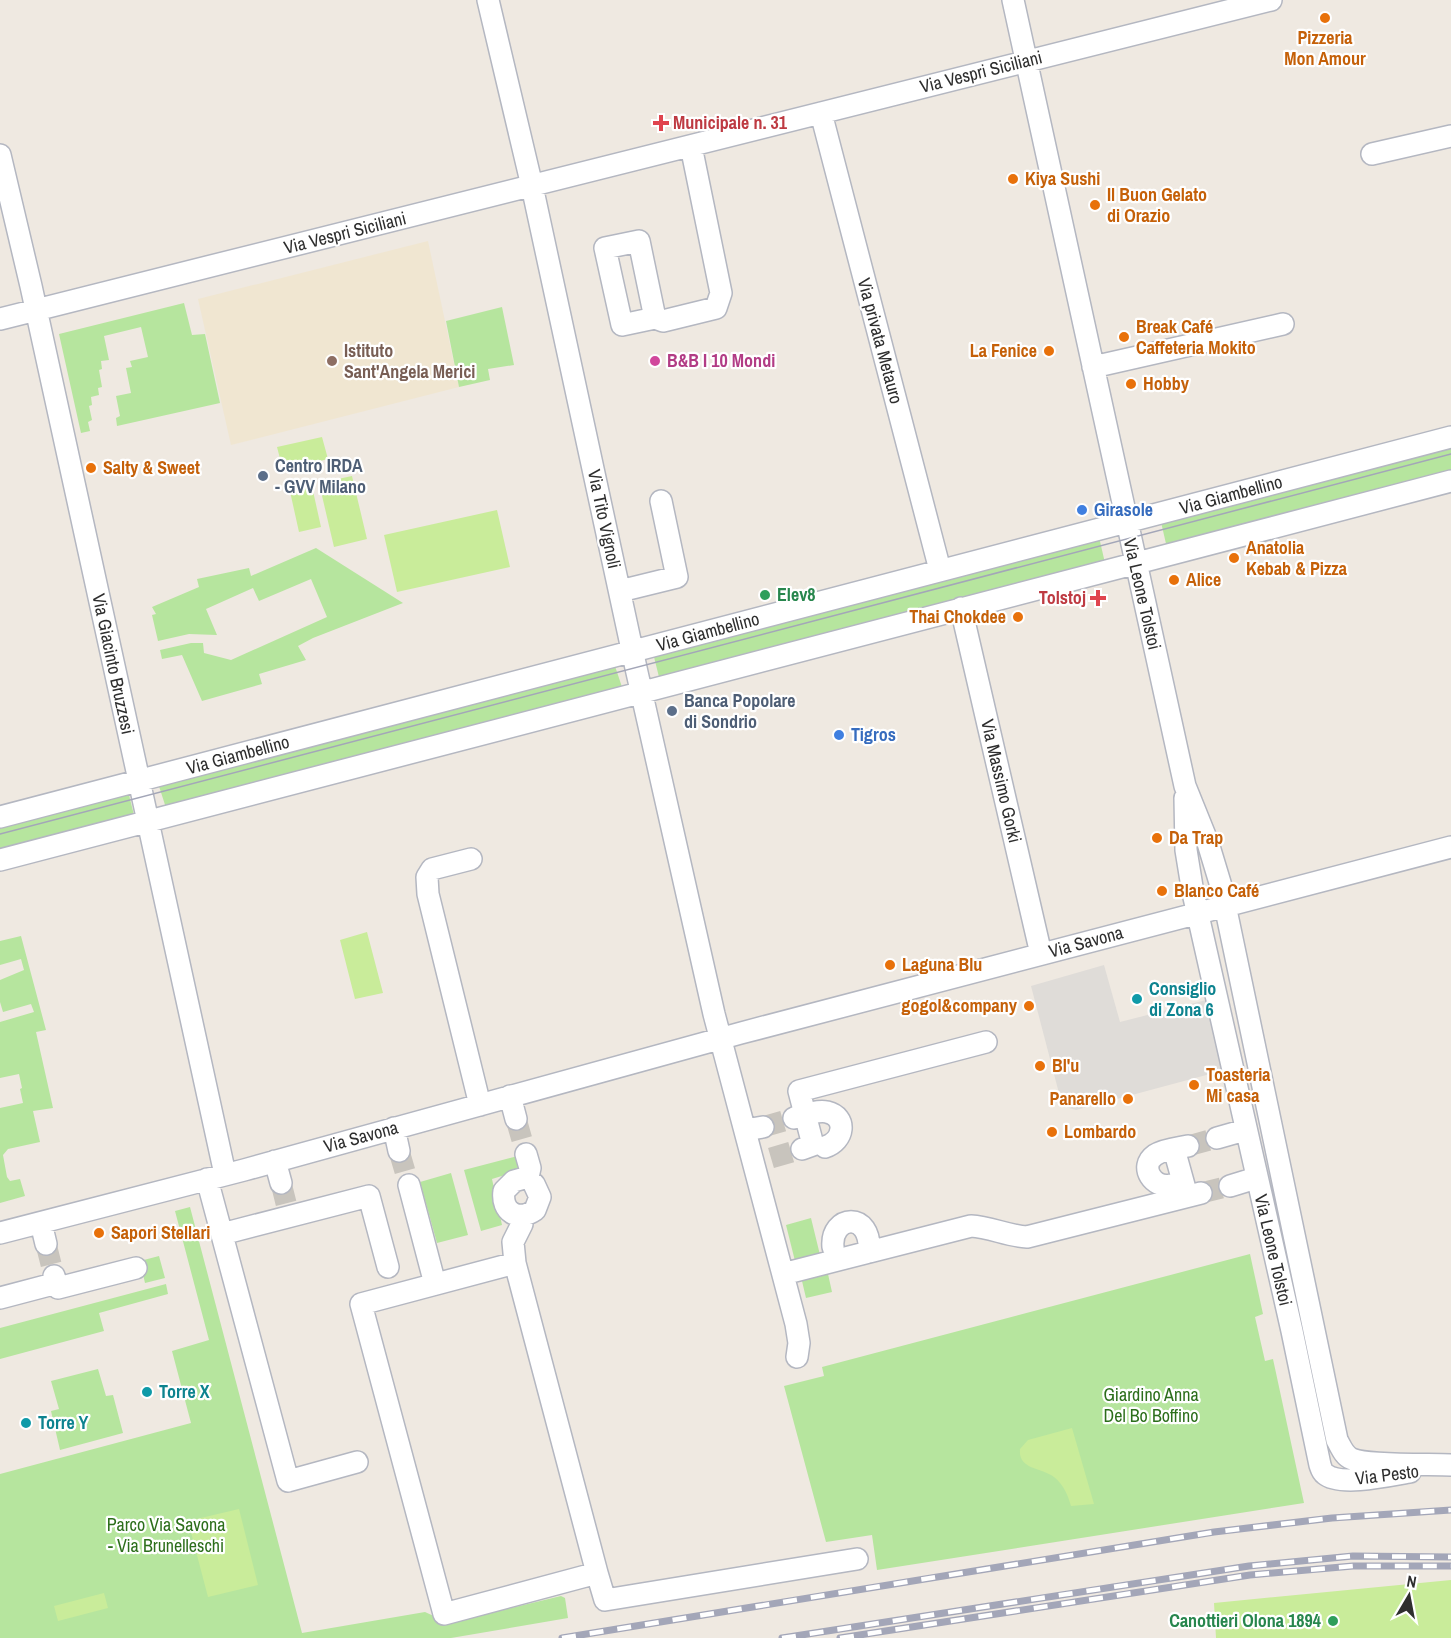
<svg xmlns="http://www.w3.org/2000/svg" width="1451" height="1638" font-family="'Archivo Narrow',sans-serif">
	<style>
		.education { fill: #f0e6d1 }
		.green { fill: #b6e59e }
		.pitch { fill: #c9ec9a }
		.plaza { fill: #dfdcd8 }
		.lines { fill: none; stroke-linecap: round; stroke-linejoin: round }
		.minor-tunnel { stroke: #c8c4bd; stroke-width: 21; stroke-dasharray: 21 10; stroke-linecap: butt }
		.minor-casing { stroke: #b4b7c1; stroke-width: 24 }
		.minor { stroke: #fff; stroke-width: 21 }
		.tram { stroke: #a3a6b8; stroke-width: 1.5 }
		.rail-casing { stroke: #a3a6b8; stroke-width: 7 }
		.rail { stroke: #fff; stroke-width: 4.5; stroke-dasharray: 14; stroke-linecap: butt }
		.food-dot { fill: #e8710a; stroke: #fff; stroke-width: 2 }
		.health-dot { fill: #e0444e; stroke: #fff; stroke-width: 2 }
		.education-dot { fill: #8d6e63; stroke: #fff; stroke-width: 2 }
		.hotel-dot { fill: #d1479c; stroke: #fff; stroke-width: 2 }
		.service-dot { fill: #5c6f8a; stroke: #fff; stroke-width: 2 }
		.shop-dot { fill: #3f7fe0; stroke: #fff; stroke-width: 2 }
		.leisure-dot { fill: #2e9e5b; stroke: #fff; stroke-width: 2 }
		.culture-dot { fill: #0f9aa8; stroke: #fff; stroke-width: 2 }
		.labels { text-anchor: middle; stroke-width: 4.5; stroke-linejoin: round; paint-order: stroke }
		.food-label { font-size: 18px; font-weight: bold; fill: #c56008; stroke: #fff; text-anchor: start }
		.street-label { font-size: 18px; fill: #2e2e2e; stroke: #fff }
		.health-label { font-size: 18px; font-weight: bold; fill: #be3a42; stroke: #fff; text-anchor: start }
		.education-label { font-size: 18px; font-weight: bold; fill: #785e54; stroke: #fff; text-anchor: start }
		.hotel-label { font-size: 18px; font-weight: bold; fill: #b23c85; stroke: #fff; text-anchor: start }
		.service-label { font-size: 18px; font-weight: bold; fill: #4e5e75; stroke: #fff; text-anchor: start }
		.shop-label { font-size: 18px; font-weight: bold; fill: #366cbe; stroke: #fff; text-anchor: start }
		.leisure-label { font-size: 18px; font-weight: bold; fill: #27864d; stroke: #fff; text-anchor: start }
		.culture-label { font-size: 18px; font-weight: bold; fill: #0d838f; stroke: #fff; text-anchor: start }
		.park-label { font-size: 18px; fill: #2c6e1b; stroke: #fff }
	</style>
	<rect width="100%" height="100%" fill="#efe9e1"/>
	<!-- education -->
	<path class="education" d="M 428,241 L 459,387 L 231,445 L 198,299 Z"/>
	<!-- green -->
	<path class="green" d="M 184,303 L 192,335 L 205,334 L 220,403 L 117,426 L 116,418 L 120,416 L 116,396 L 131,393 L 126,368 L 132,367 L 130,361 L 148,357 L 141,327 L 104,336 L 109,360 L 101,361 L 102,369 L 99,370 L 102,387 L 98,388 L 99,395 L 91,397 L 92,405 L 89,406 L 92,420 L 88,422 L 90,431 L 81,433 L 59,334 Z
		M 502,307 L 514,365 L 488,369 L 490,380 L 459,387 L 446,321 Z
		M 1451,445 L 1451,472 L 1167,548 L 1161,522 Z
		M 1099,537 L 1105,563 L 659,677 L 653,653 Z
		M 316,548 L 403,603 L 313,638 L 298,646 L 306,660 L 259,674 L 262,684 L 202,701 L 182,655 L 162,659 L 160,650 L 191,643 L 203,643 L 204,653 L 231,660 L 327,617 L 311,579 L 259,601 L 253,588 L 206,609 L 217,635 L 189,634 L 158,641 L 152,615 L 156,614 L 152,607 L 199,587 L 197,579 L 249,568 L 251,576 Z
		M 614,663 L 622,687 L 167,811 L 157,780 Z
		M 127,787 L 135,819 L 0,853 L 0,821 Z
		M 21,936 L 46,1030 L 36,1032 L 53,1108 L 33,1111 L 40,1142 L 8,1149 L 3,1155 L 7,1177 L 10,1181 L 20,1179 L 25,1196 L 0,1203 L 0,1108 L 23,1103 L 20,1089 L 22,1088 L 19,1074 L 0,1078 L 0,1022 L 34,1012 L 31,1004 L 3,1012 L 0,1002 L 0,980 L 24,970 L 21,959 L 0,965 L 0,941 Z
		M 518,1156 L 520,1165 L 518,1171 L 492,1179 L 502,1225 L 481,1231 L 464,1170 Z
		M 451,1173 L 468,1235 L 437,1243 L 420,1182 Z
		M 190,1207 L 302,1633 L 425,1612 L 449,1623 L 561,1596 L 565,1598 L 568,1618 L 451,1638 L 0,1638 L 0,1474 L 191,1423 L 172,1351 L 209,1340 L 175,1211 Z
		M 811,1218 L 820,1255 L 795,1261 L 786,1225 Z
		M 1250,1254 L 1263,1314 L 1255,1317 L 1265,1361 L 1273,1359 L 1304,1503 L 877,1570 L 872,1535 L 826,1542 L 784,1386 L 824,1376 L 822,1367 Z
		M 159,1256 L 165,1278 L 145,1283 L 140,1261 Z
		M 828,1274 L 832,1292 L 806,1298 L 802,1281 Z
		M 166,1284 L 168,1294 L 99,1313 L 104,1331 L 0,1359 L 0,1328 Z
		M 98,1369 L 106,1396 L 113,1395 L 123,1433 L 60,1450 L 51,1411 L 59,1409 L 51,1381 Z"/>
	<!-- pitch -->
	<path class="pitch" d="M 322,437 L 328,459 L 283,470 L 277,447 Z
		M 352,476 L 367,539 L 334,547 L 319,483 Z
		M 311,482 L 321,527 L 299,532 L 289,487 Z
		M 497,510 L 510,567 L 397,592 L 384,535 Z
		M 367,932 L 383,993 L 355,999 L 340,940 Z
		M 1072,1428 L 1094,1504 L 1071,1506 C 1068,1495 1063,1484 1054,1477 C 1041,1467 1018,1470 1020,1449 L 1028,1440 Z
		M 239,1509 L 258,1585 L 208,1597 L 188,1521 Z
		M 1451,1580 L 1451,1638 L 1216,1638 L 1214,1603 Z
		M 104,1593 L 108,1608 L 58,1621 L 54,1606 Z"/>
	<!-- plaza -->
	<path class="plaza" d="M 1104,965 L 1120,1022 L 1210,999 L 1225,1070 L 1076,1110 L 1069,1108 L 1061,1101 L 1031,986 Z"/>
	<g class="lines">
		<!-- minor-tunnel -->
		<path class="minor-tunnel" d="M 516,1119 L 526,1154
			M 763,1127 L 794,1118
			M 1188,1146 L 1217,1138
			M 399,1151 L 409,1185
			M 771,1158 L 802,1149
			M 281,1183 L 288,1211
			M 1201,1193 L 1230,1186
			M 46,1244 L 54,1276"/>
		<defs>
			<path id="minor" d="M 488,0 L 532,186 L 636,668 L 714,1014 L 796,1324 L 799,1343 L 797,1357
				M 1013,0 L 1185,786 L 1208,843 L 1221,886 L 1337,1440 C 1341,1447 1344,1456 1352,1459 C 1368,1466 1430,1464 1451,1465
				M 821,113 L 940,570
				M 1372,154 L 1451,136
				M 0,155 L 31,286 L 225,1174
				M 639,241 L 655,318 L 622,325 L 605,248 Z
				M 655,318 L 663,321 L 716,308 L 721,293 L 691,146
				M 0,319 L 1271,0
				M 1093,367 L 1283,324
				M 620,591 L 677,577 L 661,501
				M 961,608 L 1041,954
				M 1185,798 L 1186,850 L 1193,893 L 1292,1331 L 1320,1465 C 1321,1468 1322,1472 1325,1474 C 1340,1487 1392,1475 1410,1472
				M 0,817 L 1451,437
				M 471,859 L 432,869 L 427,877 L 428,894 L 480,1105
				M 0,860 L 1451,481
				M 510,1096 L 516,1119
				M 794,1118 C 804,1115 817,1110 827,1112 C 848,1117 844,1141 825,1147
				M 394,1128 L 399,1151
				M 745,1130 L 763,1127
				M 1217,1138 L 1245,1130
				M 802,1149 L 813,1145 L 799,1091 L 986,1042
				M 1174,1149 L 1187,1196
				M 526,1154 L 530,1168 L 528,1177 L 514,1181 L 504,1191 C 501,1212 518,1222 535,1210 L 540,1197 L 534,1184
				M 275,1161 L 281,1183
				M 207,1179 L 288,1481 L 357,1462
				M 409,1185 L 435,1284
				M 1171,1185 C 1154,1189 1138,1167 1155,1155 C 1164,1149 1178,1148 1188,1146
				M 1230,1186 L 1256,1178
				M 41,1223 L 46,1244
				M 0,1233 L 244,1170 L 741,1033 L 1451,847
				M 222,1234 L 369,1196 L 388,1267
				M 833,1247 C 830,1215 872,1210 869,1252
				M 515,1263 L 361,1304 L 444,1614 L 597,1573 L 515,1263 L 513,1242 L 522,1224 L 522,1216
				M 783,1274 L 971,1226 C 990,1227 1008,1236 1027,1237 L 1201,1193
				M 54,1276 L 58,1288 L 136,1268
				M 0,1298 L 57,1283
				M 597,1573 L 605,1600 L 857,1559"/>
		</defs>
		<!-- minor casing -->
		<use href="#minor" class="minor-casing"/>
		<!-- minor -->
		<use href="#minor" class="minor"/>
		<!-- tram -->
		<path class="tram" d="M 0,834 L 1451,454"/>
		<defs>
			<path id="rail" d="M 562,1638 L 1214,1532 L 1332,1518 L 1451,1510
				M 782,1638 L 1249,1566 L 1353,1556 L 1451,1557
				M 840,1638 L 1250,1575 L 1353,1566 L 1451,1566"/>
		</defs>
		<!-- rail casing -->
		<use href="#rail" class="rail-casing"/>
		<!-- rail -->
		<use href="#rail" class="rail"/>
	</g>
	<!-- markers -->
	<g class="food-dot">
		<circle cx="1325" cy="18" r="6"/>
		<circle cx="1013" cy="179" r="6"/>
		<circle cx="1095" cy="205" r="6"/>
		<circle cx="1124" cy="337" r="6"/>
		<circle cx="1049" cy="351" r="6"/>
		<circle cx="1131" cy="384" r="6"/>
		<circle cx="91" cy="468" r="6"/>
		<circle cx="1234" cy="558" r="6"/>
		<circle cx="1174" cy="580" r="6"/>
		<circle cx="1018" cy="617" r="6"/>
		<circle cx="1157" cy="838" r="6"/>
		<circle cx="1162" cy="891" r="6"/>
		<circle cx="890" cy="965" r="6"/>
		<circle cx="1029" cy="1006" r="6"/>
		<circle cx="1040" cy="1066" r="6"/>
		<circle cx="1194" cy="1085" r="6"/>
		<circle cx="1128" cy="1099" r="6"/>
		<circle cx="1052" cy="1132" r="6"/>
		<circle cx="99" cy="1233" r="6"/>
	</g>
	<g class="health-dot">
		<path d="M658 114h6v6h6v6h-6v6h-6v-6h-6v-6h6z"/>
		<path d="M1095 589h6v6h6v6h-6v6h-6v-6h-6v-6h6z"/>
	</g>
	<circle class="education-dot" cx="332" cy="361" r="6"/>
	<circle class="hotel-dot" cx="655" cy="361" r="6"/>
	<g class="service-dot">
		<circle cx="263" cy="476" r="6"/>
		<circle cx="672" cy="711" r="6"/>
	</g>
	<g class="shop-dot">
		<circle cx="1082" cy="510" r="6"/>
		<circle cx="839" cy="735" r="6"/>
	</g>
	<g class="leisure-dot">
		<circle cx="765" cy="595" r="6"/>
		<circle cx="1333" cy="1621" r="6"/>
	</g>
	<g class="culture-dot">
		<circle cx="1137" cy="999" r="6"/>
		<circle cx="147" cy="1392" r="6"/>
		<circle cx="26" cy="1423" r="6"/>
	</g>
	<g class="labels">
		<!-- food labels -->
		<g class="food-label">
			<text x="1325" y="44" text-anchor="middle">Pizzeria<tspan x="1325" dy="21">Mon Amour</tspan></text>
			<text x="1025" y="185">Kiya Sushi</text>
			<text x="1107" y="201">Il Buon Gelato<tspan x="1107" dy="21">di Orazio</tspan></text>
			<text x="1136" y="333">Break Café<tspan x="1136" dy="21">Caffeteria Mokito</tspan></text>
			<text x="1037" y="357" text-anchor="end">La Fenice</text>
			<text x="1143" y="390">Hobby</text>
			<text x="103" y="474">Salty &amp; Sweet</text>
			<text x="1246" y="554">Anatolia<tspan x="1246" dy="21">Kebab &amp; Pizza</tspan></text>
			<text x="1186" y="586">Alice</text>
			<text x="1006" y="623" text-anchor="end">Thai Chokdee</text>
			<text x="1169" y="844">Da Trap</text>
			<text x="1174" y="897">Blanco Café</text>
			<text x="902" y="971">Laguna Blu</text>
			<text x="1017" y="1012" text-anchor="end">gogol&amp;company</text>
			<text x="1052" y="1072">Bl'u</text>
			<text x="1206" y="1081">Toasteria<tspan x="1206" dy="21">Mi casa</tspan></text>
			<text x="1116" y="1105" text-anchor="end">Panarello</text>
			<text x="1064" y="1138">Lombardo</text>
			<text x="111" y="1239">Sapori Stellari</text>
		</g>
		<!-- street labels -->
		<g class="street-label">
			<text transform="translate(981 72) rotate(-14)" y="6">Via Vespri Siciliani</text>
			<text transform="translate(345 233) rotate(-14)" y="6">Via Vespri Siciliani</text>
			<text transform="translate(880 341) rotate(75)" y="6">Via privata Metauro</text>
			<text transform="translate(1231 495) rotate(-15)" y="6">Via Giambellino</text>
			<text transform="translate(604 519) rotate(78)" y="6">Via Tito Vignoli</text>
			<text transform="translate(1142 594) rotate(77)" y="6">Via Leone Tolstoi</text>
			<text transform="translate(708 632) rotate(-15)" y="6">Via Giambellino</text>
			<text transform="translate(113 664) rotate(78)" y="6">Via Giacinto Bruzzesi</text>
			<text transform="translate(238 755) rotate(-15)" y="6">Via Giambellino</text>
			<text transform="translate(1001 781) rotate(77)" y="6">Via Massimo Gorki</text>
			<text transform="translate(1086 942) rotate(-15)" y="6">Via Savona</text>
			<text transform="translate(361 1137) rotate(-15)" y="6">Via Savona</text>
			<text transform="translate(1273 1250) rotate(77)" y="6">Via Leone Tolstoi</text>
			<text transform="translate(1387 1475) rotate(-7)" y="6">Via Pesto</text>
		</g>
		<!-- health labels -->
		<g class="health-label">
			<text x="673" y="129">Municipale n. 31</text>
			<text x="1086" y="604" text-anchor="end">Tolstoj</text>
		</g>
		<!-- education labels -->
		<g class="education-label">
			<text x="344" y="357">Istituto<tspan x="344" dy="21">Sant'Angela Merici</tspan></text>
		</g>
		<!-- hotel labels -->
		<g class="hotel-label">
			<text x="667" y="367">B&amp;B I 10 Mondi</text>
		</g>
		<!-- service labels -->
		<g class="service-label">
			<text x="275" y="472">Centro IRDA<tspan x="275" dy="21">- GVV Milano</tspan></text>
			<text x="684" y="707">Banca Popolare<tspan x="684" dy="21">di Sondrio</tspan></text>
		</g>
		<!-- shop labels -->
		<g class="shop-label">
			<text x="1094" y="516">Girasole</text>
			<text x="851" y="741">Tigros</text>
		</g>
		<!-- leisure labels -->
		<g class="leisure-label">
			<text x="777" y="601">Elev8</text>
			<text x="1321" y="1627" text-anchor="end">Canottieri Olona 1894</text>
		</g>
		<!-- culture labels -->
		<g class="culture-label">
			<text x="1149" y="995">Consiglio<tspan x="1149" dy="21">di Zona 6</tspan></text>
			<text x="159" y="1398">Torre X</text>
			<text x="38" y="1429">Torre Y</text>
		</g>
		<!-- park labels -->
		<g class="park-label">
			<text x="1151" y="1401">Giardino Anna<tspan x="1151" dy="21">Del Bo Boffino</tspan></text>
			<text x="166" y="1531">Parco Via Savona<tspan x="166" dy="21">- Via Brunelleschi</tspan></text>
		</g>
	</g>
	<!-- north arrow -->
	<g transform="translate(1409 1596) rotate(10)" stroke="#ffffff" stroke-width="4.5" paint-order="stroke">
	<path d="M0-4.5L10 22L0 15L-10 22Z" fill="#2e2e2e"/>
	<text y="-9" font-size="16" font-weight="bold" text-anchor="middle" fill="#2e2e2e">N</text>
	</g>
</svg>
